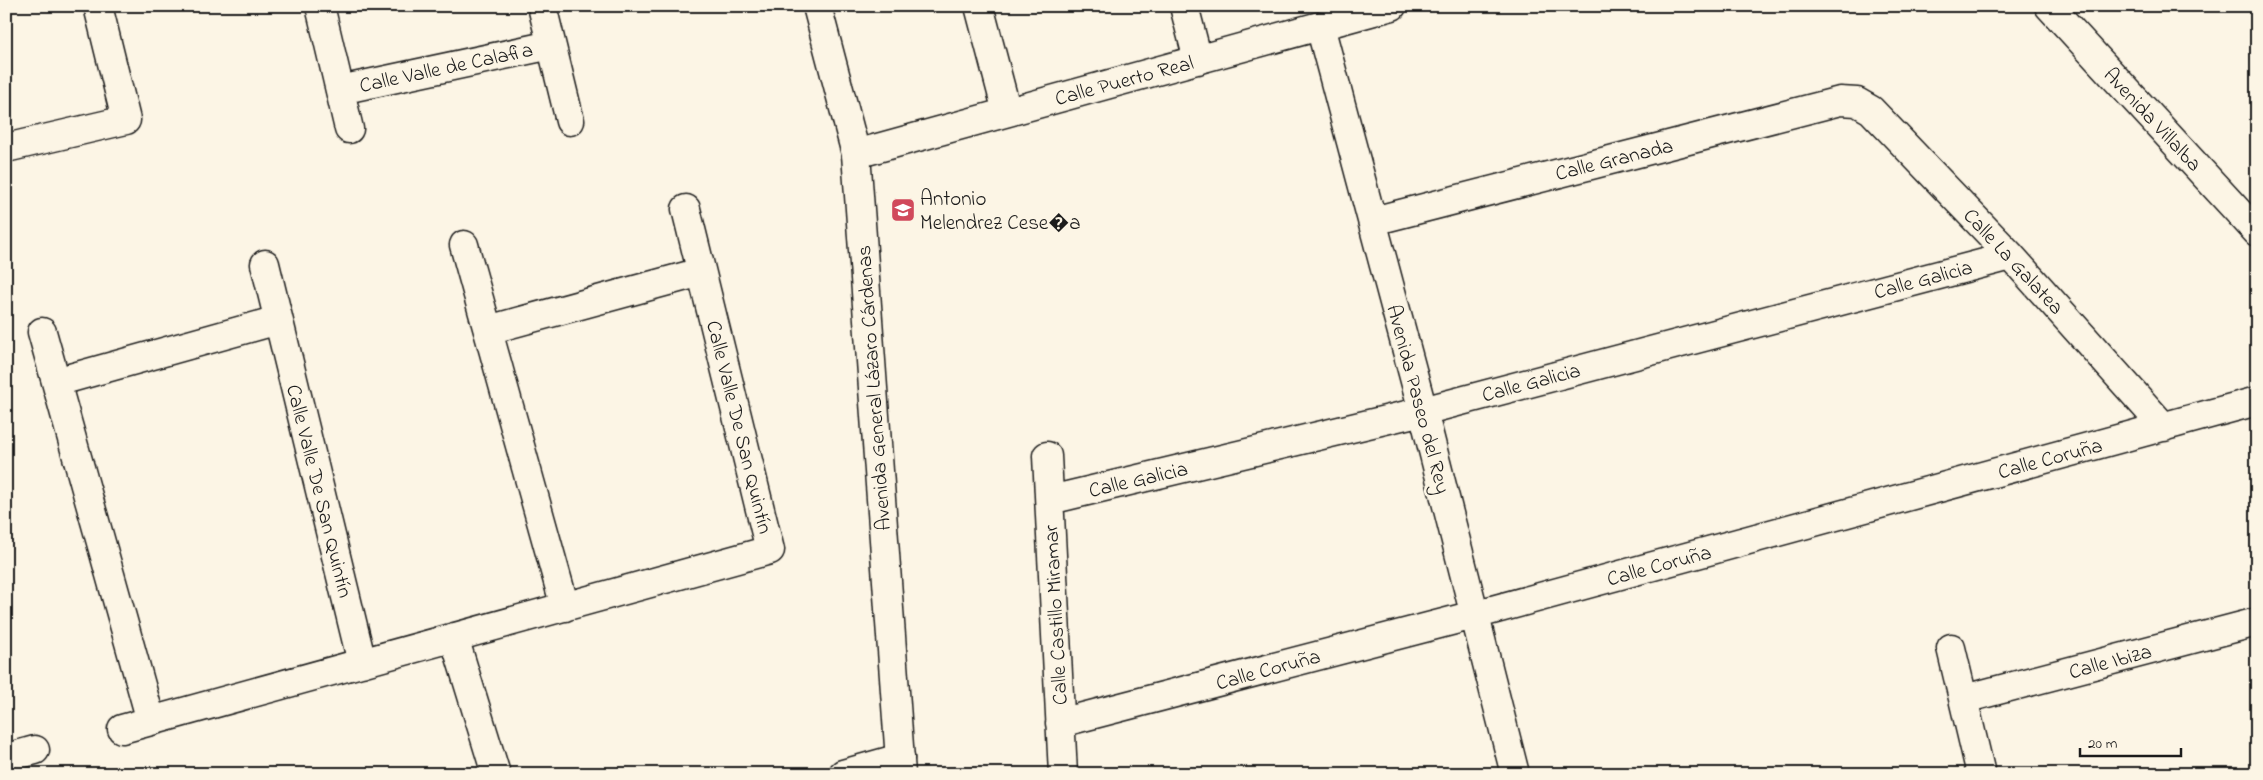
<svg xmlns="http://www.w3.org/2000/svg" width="2263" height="780" font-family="'Indie Flower',sans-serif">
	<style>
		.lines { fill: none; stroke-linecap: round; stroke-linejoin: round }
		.street-casing { stroke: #1c1c1c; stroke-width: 31 }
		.secondary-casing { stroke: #1c1c1c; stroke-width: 31 }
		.street { stroke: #fcf5e5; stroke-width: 28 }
		.secondary { stroke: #fcf5e5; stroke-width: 28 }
		.labels { text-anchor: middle; stroke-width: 5; stroke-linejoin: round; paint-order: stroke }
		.street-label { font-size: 21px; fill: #1c1c1c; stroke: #fcf5e5 }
		.poi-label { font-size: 21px; fill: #1c1c1c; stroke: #fcf5e5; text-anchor: start }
	</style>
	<rect width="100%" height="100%" fill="#fcf5e5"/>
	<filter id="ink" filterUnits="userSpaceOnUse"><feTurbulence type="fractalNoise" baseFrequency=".02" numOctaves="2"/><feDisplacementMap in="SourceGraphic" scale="10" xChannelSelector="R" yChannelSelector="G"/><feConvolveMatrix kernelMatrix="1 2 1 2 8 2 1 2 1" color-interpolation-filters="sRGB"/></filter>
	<g filter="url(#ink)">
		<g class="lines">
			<defs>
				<path id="street" d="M 320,6 L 349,129
					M 542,6 L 570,121
					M 979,6 L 1007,112
					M 1184,6 L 1198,60
					M 2049,6 L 2257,232
					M 1320,26 L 1423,411 L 1515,774
					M 340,90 L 551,45
					M 6,148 L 126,120 L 98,6
					M 856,154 L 1392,6
					M 1373,221 L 1840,101 L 1857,102 L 1871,110 L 2011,256 L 2164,427
					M 464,245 L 565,607
					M 265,264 L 362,663
					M 488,330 L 701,272
					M 42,332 L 151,721
					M 56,382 L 278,320
					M 1047,456 L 1063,774
					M 1050,500 L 1423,411 L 2011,256
					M 454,637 L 496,774
					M 1951,648 L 1981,774
					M 1964,699 L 2257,622
					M 1060,723 L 1474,615 L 2257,401
					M 122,729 L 770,550 L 686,209
					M 6,758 L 35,750
					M 843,774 L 900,758"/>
				<path id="secondary" d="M 817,6 L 856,154 L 901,774"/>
			</defs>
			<!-- street casing -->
			<use href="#street" class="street-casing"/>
			<!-- secondary casing -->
			<use href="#secondary" class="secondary-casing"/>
			<!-- street -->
			<use href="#street" class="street"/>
			<!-- secondary -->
			<use href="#secondary" class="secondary"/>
		</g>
	</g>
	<!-- icons -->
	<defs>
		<symbol id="school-square" viewBox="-11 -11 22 22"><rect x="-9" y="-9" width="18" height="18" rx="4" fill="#d1495b" stroke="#fcf5e5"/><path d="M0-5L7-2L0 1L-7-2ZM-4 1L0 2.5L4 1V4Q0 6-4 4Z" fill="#fff"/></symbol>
	</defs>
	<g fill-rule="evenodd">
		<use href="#school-square" x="889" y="196" width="28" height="28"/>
	</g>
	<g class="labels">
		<!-- street labels -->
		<g class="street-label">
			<text transform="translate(446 67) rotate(-12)" y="7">Calle Valle de Calafia</text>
			<text transform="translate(1124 80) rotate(-15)" y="7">Calle Puerto Real</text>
			<text transform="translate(2153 119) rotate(47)" y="7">Avenida Villalba</text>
			<text transform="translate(1614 159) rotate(-14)" y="7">Calle Granada</text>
			<text transform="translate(2014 261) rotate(47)" y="7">Calle La Galatea</text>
			<text transform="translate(1923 279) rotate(-15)" y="7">Calle Galicia</text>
			<text transform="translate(1531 382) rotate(-15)" y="7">Calle Galicia</text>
			<text transform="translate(873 388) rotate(-94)" y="7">Avenida General Lázaro Cárdenas</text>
			<text transform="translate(1419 399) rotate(75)" y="7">Avenida Paseo del Rey</text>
			<text transform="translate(740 427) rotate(76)" y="7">Calle Valle De San Quintín</text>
			<text transform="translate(2050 458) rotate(-15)" y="7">Calle Coruña</text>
			<text transform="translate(1138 479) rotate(-13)" y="7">Calle Galicia</text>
			<text transform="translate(320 491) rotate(76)" y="7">Calle Valle De San Quintín</text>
			<text transform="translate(1659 565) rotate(-15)" y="7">Calle Coruña</text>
			<text transform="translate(1055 615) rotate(-93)" y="7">Calle Castillo Miramar</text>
			<text transform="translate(2110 661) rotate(-15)" y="7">Calle Ibiza</text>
			<text transform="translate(1268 669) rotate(-15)" y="7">Calle Coruña</text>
		</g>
		<!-- poi labels -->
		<g class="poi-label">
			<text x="920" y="205">Antonio<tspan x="920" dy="24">Melendrez Cese�a</tspan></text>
		</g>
	</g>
	<!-- margin -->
	<rect width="2263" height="780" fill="none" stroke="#fcf5e5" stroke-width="25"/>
	<rect x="12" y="12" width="2238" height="755" fill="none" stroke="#1c1c1c" stroke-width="2" filter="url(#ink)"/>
	<!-- scale -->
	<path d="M2080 748v8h101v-8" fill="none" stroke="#1c1c1c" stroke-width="2.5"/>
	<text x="2088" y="748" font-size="15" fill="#1c1c1c" stroke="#fcf5e5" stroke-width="4" paint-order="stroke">20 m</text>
</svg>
